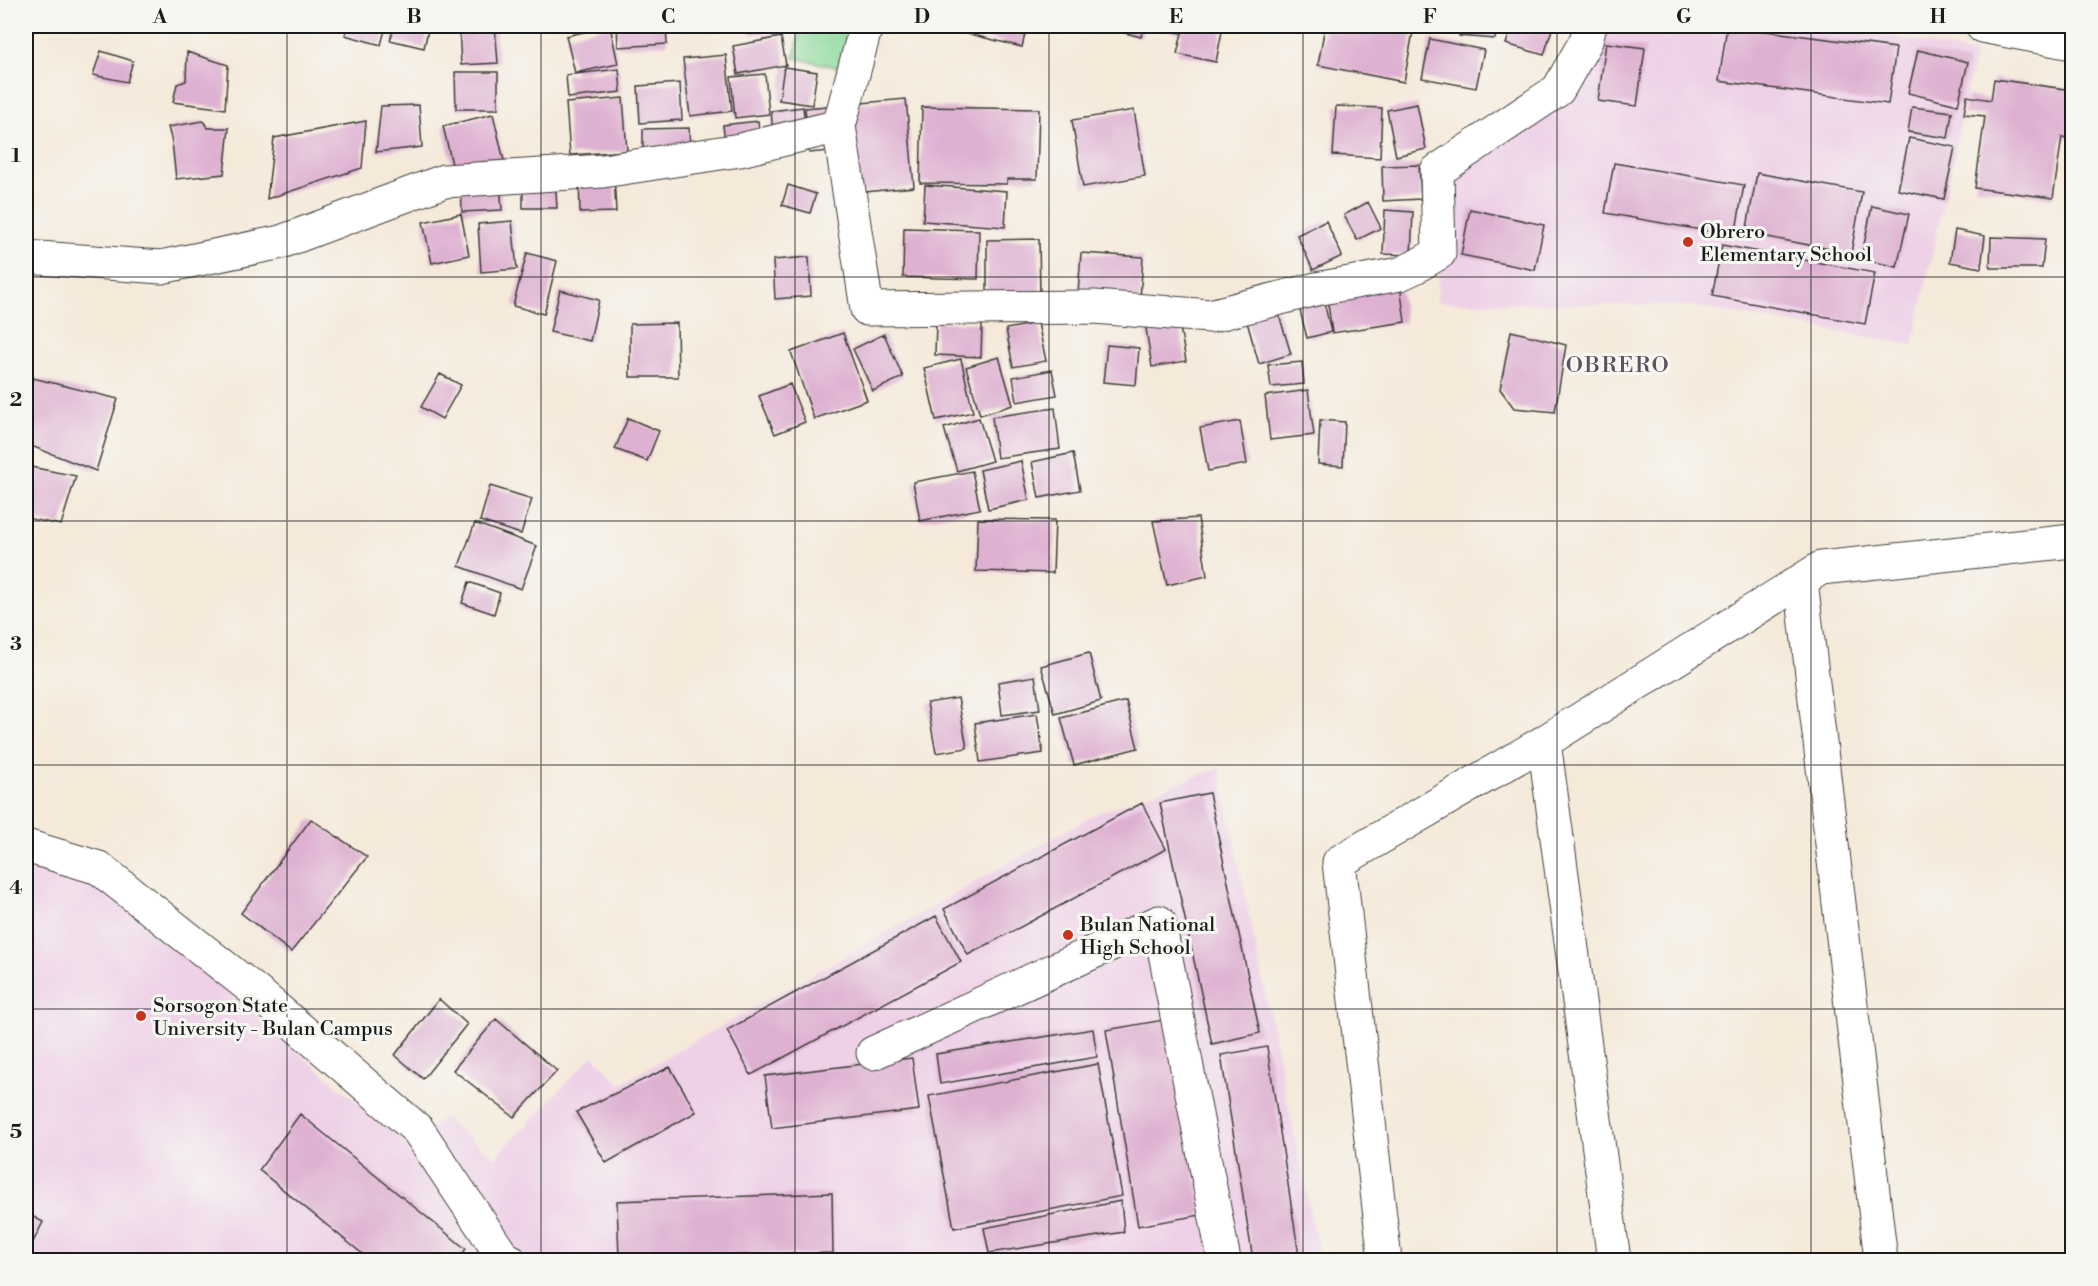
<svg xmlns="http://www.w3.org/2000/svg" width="2098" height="1286" font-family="'Libre Bodoni',serif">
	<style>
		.built { fill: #eed0e7 }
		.green { fill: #88d898; stroke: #527a5a; stroke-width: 1.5 }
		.building { fill: #deb1d1 }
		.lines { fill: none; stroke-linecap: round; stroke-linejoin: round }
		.minor-casing { stroke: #3d3b38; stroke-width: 35 }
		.minor { stroke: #fff; stroke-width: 33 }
		.grid { fill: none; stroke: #1c1c1c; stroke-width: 1.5; stroke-opacity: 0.55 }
		.poi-dot { fill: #c8321e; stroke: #f6f6f2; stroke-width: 2 }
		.labels { text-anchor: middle; stroke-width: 6; stroke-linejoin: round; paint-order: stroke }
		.poi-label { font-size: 20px; fill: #1c1c1c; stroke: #f6f6f2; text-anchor: start }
		.quarter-label { font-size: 22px; letter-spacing: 1.5px; fill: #60505b; stroke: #f6f6f2 }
		.neatline { fill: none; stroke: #1c1c1c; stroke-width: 2 }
		.grid-label { font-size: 20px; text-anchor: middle; font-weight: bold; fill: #1c1c1c }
	</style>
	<rect width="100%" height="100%" fill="#f6f6f2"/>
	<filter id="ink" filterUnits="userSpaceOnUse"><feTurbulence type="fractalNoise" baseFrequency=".0167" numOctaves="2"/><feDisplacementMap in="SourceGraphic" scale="12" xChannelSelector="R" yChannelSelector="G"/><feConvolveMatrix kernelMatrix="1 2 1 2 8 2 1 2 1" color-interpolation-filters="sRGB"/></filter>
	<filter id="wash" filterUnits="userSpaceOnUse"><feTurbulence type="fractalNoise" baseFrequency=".008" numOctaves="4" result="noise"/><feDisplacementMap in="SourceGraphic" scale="24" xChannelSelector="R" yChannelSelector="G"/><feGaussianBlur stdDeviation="1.35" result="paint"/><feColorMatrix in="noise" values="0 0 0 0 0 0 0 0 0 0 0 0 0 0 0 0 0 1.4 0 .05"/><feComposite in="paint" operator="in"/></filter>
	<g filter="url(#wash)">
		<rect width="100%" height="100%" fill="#f5eada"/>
		<!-- built -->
		<path class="built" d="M 1604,26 L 1842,26 L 1975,54 L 1913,345 L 1691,306 L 1437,302 L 1447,181 Z
			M 1219,768 L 1320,1260 L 26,1260 L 26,861 L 101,883 L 412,1149 L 443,1117 L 495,1158 L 593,1055 L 620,1084 L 1093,815 Z"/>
		<!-- green -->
		<path class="green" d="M 801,26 L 866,26 L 856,71 L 794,58 Z"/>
		<g id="blocks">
			<!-- building -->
			<path class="building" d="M 348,26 L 386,26 L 381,45 L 345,35 Z
				M 395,26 L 429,26 L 424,48 L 390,40 Z
				M 495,26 L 498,63 L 461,65 L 459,27 Z
				M 610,26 L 618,64 L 575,73 L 566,36 Z
				M 617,26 L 666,26 L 667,44 L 618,47 Z
				M 748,26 L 806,26 L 806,32 L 749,34 Z
				M 963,26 L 1027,26 L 1022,47 L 961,32 Z
				M 1099,26 L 1144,26 L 1141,37 Z
				M 1155,26 L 1223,26 L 1216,62 L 1177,54 L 1182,33 L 1155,28 Z
				M 1325,26 L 1414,26 L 1404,82 L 1318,65 Z
				M 1428,26 L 1452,26 L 1451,33 L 1428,29 Z
				M 1460,26 L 1497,26 L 1495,39 L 1459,36 Z
				M 1512,26 L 1553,26 L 1544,55 L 1506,44 Z
				M 1727,26 L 1896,48 L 1888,104 L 1719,81 Z
				M 781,37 L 786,65 L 738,74 L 733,46 Z
				M 1430,39 L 1484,50 L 1476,88 L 1422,78 Z
				M 1606,43 L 1645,48 L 1637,106 L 1598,101 Z
				M 1918,50 L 1968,62 L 1958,105 L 1908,93 Z
				M 101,51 L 133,61 L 127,82 L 93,75 Z
				M 187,52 L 228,65 L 225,109 L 173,102 L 177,84 L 186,81 Z
				M 726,55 L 732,111 L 690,116 L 683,59 Z
				M 784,67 L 817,72 L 812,105 L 779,100 Z
				M 619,69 L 621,92 L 568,98 L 566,75 Z
				M 455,72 L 498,72 L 498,109 L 456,109 Z
				M 765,74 L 769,114 L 735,118 L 731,77 Z
				M 1994,79 L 2072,90 L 2072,139 L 2062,137 L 2053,198 L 1975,188 L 1985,116 L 1964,114 L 1967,96 L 1991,100 Z
				M 680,83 L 682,120 L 640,123 L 638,86 Z
				M 623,98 L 627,151 L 570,155 L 566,103 Z
				M 906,99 L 914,187 L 845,194 L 841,150 L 809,153 L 805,108 Z
				M 1417,104 L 1426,149 L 1396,156 L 1387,110 Z
				M 419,105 L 422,147 L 376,152 L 381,106 Z
				M 1336,106 L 1382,108 L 1380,158 L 1333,155 Z
				M 803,107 L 806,131 L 773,134 L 771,111 Z
				M 922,107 L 1039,109 L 1037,179 L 1007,179 L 1007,184 L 920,183 Z
				M 1912,107 L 1952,112 L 1948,138 L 1908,132 Z
				M 1134,110 L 1145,176 L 1083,187 L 1072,120 Z
				M 493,114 L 505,165 L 455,177 L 443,126 Z
				M 203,121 L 208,128 L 229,128 L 224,174 L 176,179 L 172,142 L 168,127 Z
				M 366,121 L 362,168 L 267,199 L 274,138 Z
				M 758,121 L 762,158 L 727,162 L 723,125 Z
				M 689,128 L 690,149 L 643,150 L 643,129 Z
				M 1909,138 L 1955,147 L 1944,199 L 1898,190 Z
				M 1614,163 L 1744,185 L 1735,236 L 1605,213 Z
				M 1419,165 L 1421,199 L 1383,201 L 1382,166 Z
				M 1757,173 L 1862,192 L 1851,253 L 1746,233 Z
				M 614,174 L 616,212 L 580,213 L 579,175 Z
				M 555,178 L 557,208 L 523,208 L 523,179 Z
				M 500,182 L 502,210 L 462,212 L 461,184 Z
				M 788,185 L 816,194 L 810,213 L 782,205 Z
				M 925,185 L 1007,191 L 1005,227 L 923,221 Z
				M 1368,202 L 1381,228 L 1357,240 L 1344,215 Z
				M 1872,206 L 1909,214 L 1897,267 L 1861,259 Z
				M 1470,209 L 1544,225 L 1535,270 L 1461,255 Z
				M 1385,210 L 1413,212 L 1411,255 L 1383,254 Z
				M 461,214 L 469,255 L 432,263 L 423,222 Z
				M 512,221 L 517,269 L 481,272 L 478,224 Z
				M 1326,221 L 1342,256 L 1313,270 L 1297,235 Z
				M 904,228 L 979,230 L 978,279 L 903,277 Z
				M 1955,230 L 1985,236 L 1981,268 L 1950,262 Z
				M 1991,237 L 2045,239 L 2042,268 L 1990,268 Z
				M 1039,239 L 1040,296 L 987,296 L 987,240 Z
				M 1722,245 L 1875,273 L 1865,324 L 1712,296 Z
				M 527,253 L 557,261 L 544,314 L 513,306 Z
				M 1081,253 L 1143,257 L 1140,299 L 1078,294 Z
				M 809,257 L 811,296 L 775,299 L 773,260 Z
				M 1399,278 L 1405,322 L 1332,333 L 1326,288 Z
				M 560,290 L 599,300 L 590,341 L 550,332 Z
				M 1322,293 L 1331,332 L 1307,338 L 1297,299 Z
				M 1276,305 L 1291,354 L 1259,364 L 1245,315 Z
				M 1178,316 L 1186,361 L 1152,367 L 1145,322 Z
				M 936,322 L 982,323 L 981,357 L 935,355 Z
				M 677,323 L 678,377 L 630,377 L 630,324 Z
				M 1038,323 L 1046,361 L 1013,367 L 1006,329 Z
				M 1511,331 L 1566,345 L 1555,412 L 1514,408 L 1500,389 Z
				M 843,333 L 867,400 L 814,419 L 791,352 Z
				M 884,334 L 903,377 L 873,391 L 853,349 Z
				M 1107,345 L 1139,348 L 1136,385 L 1103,382 Z
				M 999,357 L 1013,405 L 980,415 L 966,367 Z
				M 961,359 L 973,412 L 936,420 L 924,368 Z
				M 1302,362 L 1304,384 L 1271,387 L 1268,365 Z
				M 1052,370 L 1057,395 L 1017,402 L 1013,377 Z
				M 440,374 L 461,385 L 442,419 L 421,407 Z
				M 33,378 L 118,399 L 96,471 L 26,444 L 26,399 Z
				M 790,384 L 805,422 L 775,434 L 759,396 Z
				M 1308,390 L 1314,435 L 1270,440 L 1265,396 Z
				M 1055,408 L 1060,449 L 997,458 L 992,417 Z
				M 628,418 L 659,431 L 647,461 L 615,449 Z
				M 979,418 L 992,461 L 957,471 L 944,428 Z
				M 1320,420 L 1345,422 L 1343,466 L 1318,464 Z
				M 1240,421 L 1247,464 L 1208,471 L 1200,428 Z
				M 1073,453 L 1080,490 L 1039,498 L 1032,462 Z
				M 1021,461 L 1029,500 L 988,509 L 980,470 Z
				M 26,466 L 76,476 L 61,525 L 26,518 Z
				M 972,471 L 980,509 L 920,521 L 913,482 Z
				M 490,486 L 532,499 L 521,534 L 480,521 Z
				M 1198,518 L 1207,576 L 1167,585 L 1153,521 Z
				M 978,519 L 1055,520 L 1053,573 L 976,571 Z
				M 475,523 L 537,546 L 521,589 L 459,566 Z
				M 469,582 L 500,593 L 494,614 L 462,603 Z
				M 1089,653 L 1101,701 L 1055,714 L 1041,666 Z
				M 1035,676 L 1040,710 L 1002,715 L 998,682 Z
				M 958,698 L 967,748 L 936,753 L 927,703 Z
				M 1126,701 L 1138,748 L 1074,765 L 1061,718 Z
				M 1037,714 L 1043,753 L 980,762 L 975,723 Z
				M 1209,793 L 1260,1033 L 1212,1044 L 1160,803 Z
				M 1142,803 L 1166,849 L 968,955 L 944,909 Z
				M 311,819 L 367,857 L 291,952 L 241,913 Z
				M 936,916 L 961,962 L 751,1075 L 727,1030 Z
				M 439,999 L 467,1024 L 423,1079 L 395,1055 Z
				M 496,1019 L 557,1071 L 514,1117 L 453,1070 Z
				M 1169,1019 L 1201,1215 L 1138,1226 L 1106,1030 Z
				M 1093,1029 L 1097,1057 L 940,1084 L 936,1054 Z
				M 1267,1047 L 1299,1256 L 1273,1260 L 1253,1260 L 1221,1055 Z
				M 912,1058 L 919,1110 L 772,1128 L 765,1076 Z
				M 1098,1064 L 1122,1196 L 954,1228 L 929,1096 Z
				M 670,1067 L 696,1112 L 606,1163 L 576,1112 Z
				M 300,1114 L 466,1249 L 457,1260 L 370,1260 L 259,1170 Z
				M 832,1193 L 833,1253 L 619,1258 L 617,1201 Z
				M 1121,1201 L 1124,1232 L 989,1253 L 984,1228 Z
				M 26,1213 L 43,1222 L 26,1256 Z"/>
		</g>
	</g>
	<g filter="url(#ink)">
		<use href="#blocks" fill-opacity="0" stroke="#3d3b38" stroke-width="1.5"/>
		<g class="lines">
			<defs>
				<path id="minor" d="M 1982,26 L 2072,43
					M 839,126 L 866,26
					M 26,257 L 161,267 L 281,242 L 444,181 L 603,171 L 740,150 L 839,126 L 867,309 L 1094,307 L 1210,316 L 1316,289 L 1400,274 L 1415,267 L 1439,253 L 1437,171 L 1558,90 L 1586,41 L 1590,26
					M 1801,581 L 1881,1260
					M 1544,742 L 1614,1260
					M 26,846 L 99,868 L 264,998 L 418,1130 L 503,1257 L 509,1260
					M 873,1053 L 1159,922 L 1224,1260
					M 1385,1260 L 1339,862 L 1544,742 L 1821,568 L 2072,541"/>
			</defs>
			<!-- minor casing -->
			<use href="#minor" class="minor-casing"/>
			<!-- minor -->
			<use href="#minor" class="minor"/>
		</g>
	</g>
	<!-- grid -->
	<path class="grid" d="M 287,26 L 287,1260M 541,26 L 541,1260M 795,26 L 795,1260M 1049,26 L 1049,1260M 1303,26 L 1303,1260M 1557,26 L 1557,1260M 1811,26 L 1811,1260M 26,277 L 2072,277M 26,521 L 2072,521M 26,765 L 2072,765M 26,1009 L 2072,1009"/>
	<!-- markers -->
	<g class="poi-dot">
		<circle cx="1688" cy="242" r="6"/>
		<circle cx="1068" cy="935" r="6"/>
		<circle cx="141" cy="1016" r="6"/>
	</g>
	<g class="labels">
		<!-- poi labels -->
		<g class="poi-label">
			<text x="1700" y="238">Obrero<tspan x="1700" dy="23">Elementary School</tspan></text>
			<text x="1080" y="931">Bulan National<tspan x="1080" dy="23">High School</tspan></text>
			<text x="153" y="1012">Sorsogon State<tspan x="153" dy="23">University - Bulan Campus</tspan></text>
		</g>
		<!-- quarter labels -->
		<g class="quarter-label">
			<text x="1618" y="372">OBRERO</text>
		</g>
	</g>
	<!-- margin -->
	<rect width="2098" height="1286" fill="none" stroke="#f6f6f2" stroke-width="66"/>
	<rect x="33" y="33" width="2032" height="1220" class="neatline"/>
	<g class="grid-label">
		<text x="160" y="23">A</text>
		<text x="414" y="23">B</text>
		<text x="668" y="23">C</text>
		<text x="922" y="23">D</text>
		<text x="1176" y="23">E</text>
		<text x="1430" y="23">F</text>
		<text x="1684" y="23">G</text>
		<text x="1938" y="23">H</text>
		<text x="16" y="162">1</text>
		<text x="16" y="406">2</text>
		<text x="16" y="650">3</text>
		<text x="16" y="894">4</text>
		<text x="16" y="1138">5</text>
	</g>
</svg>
